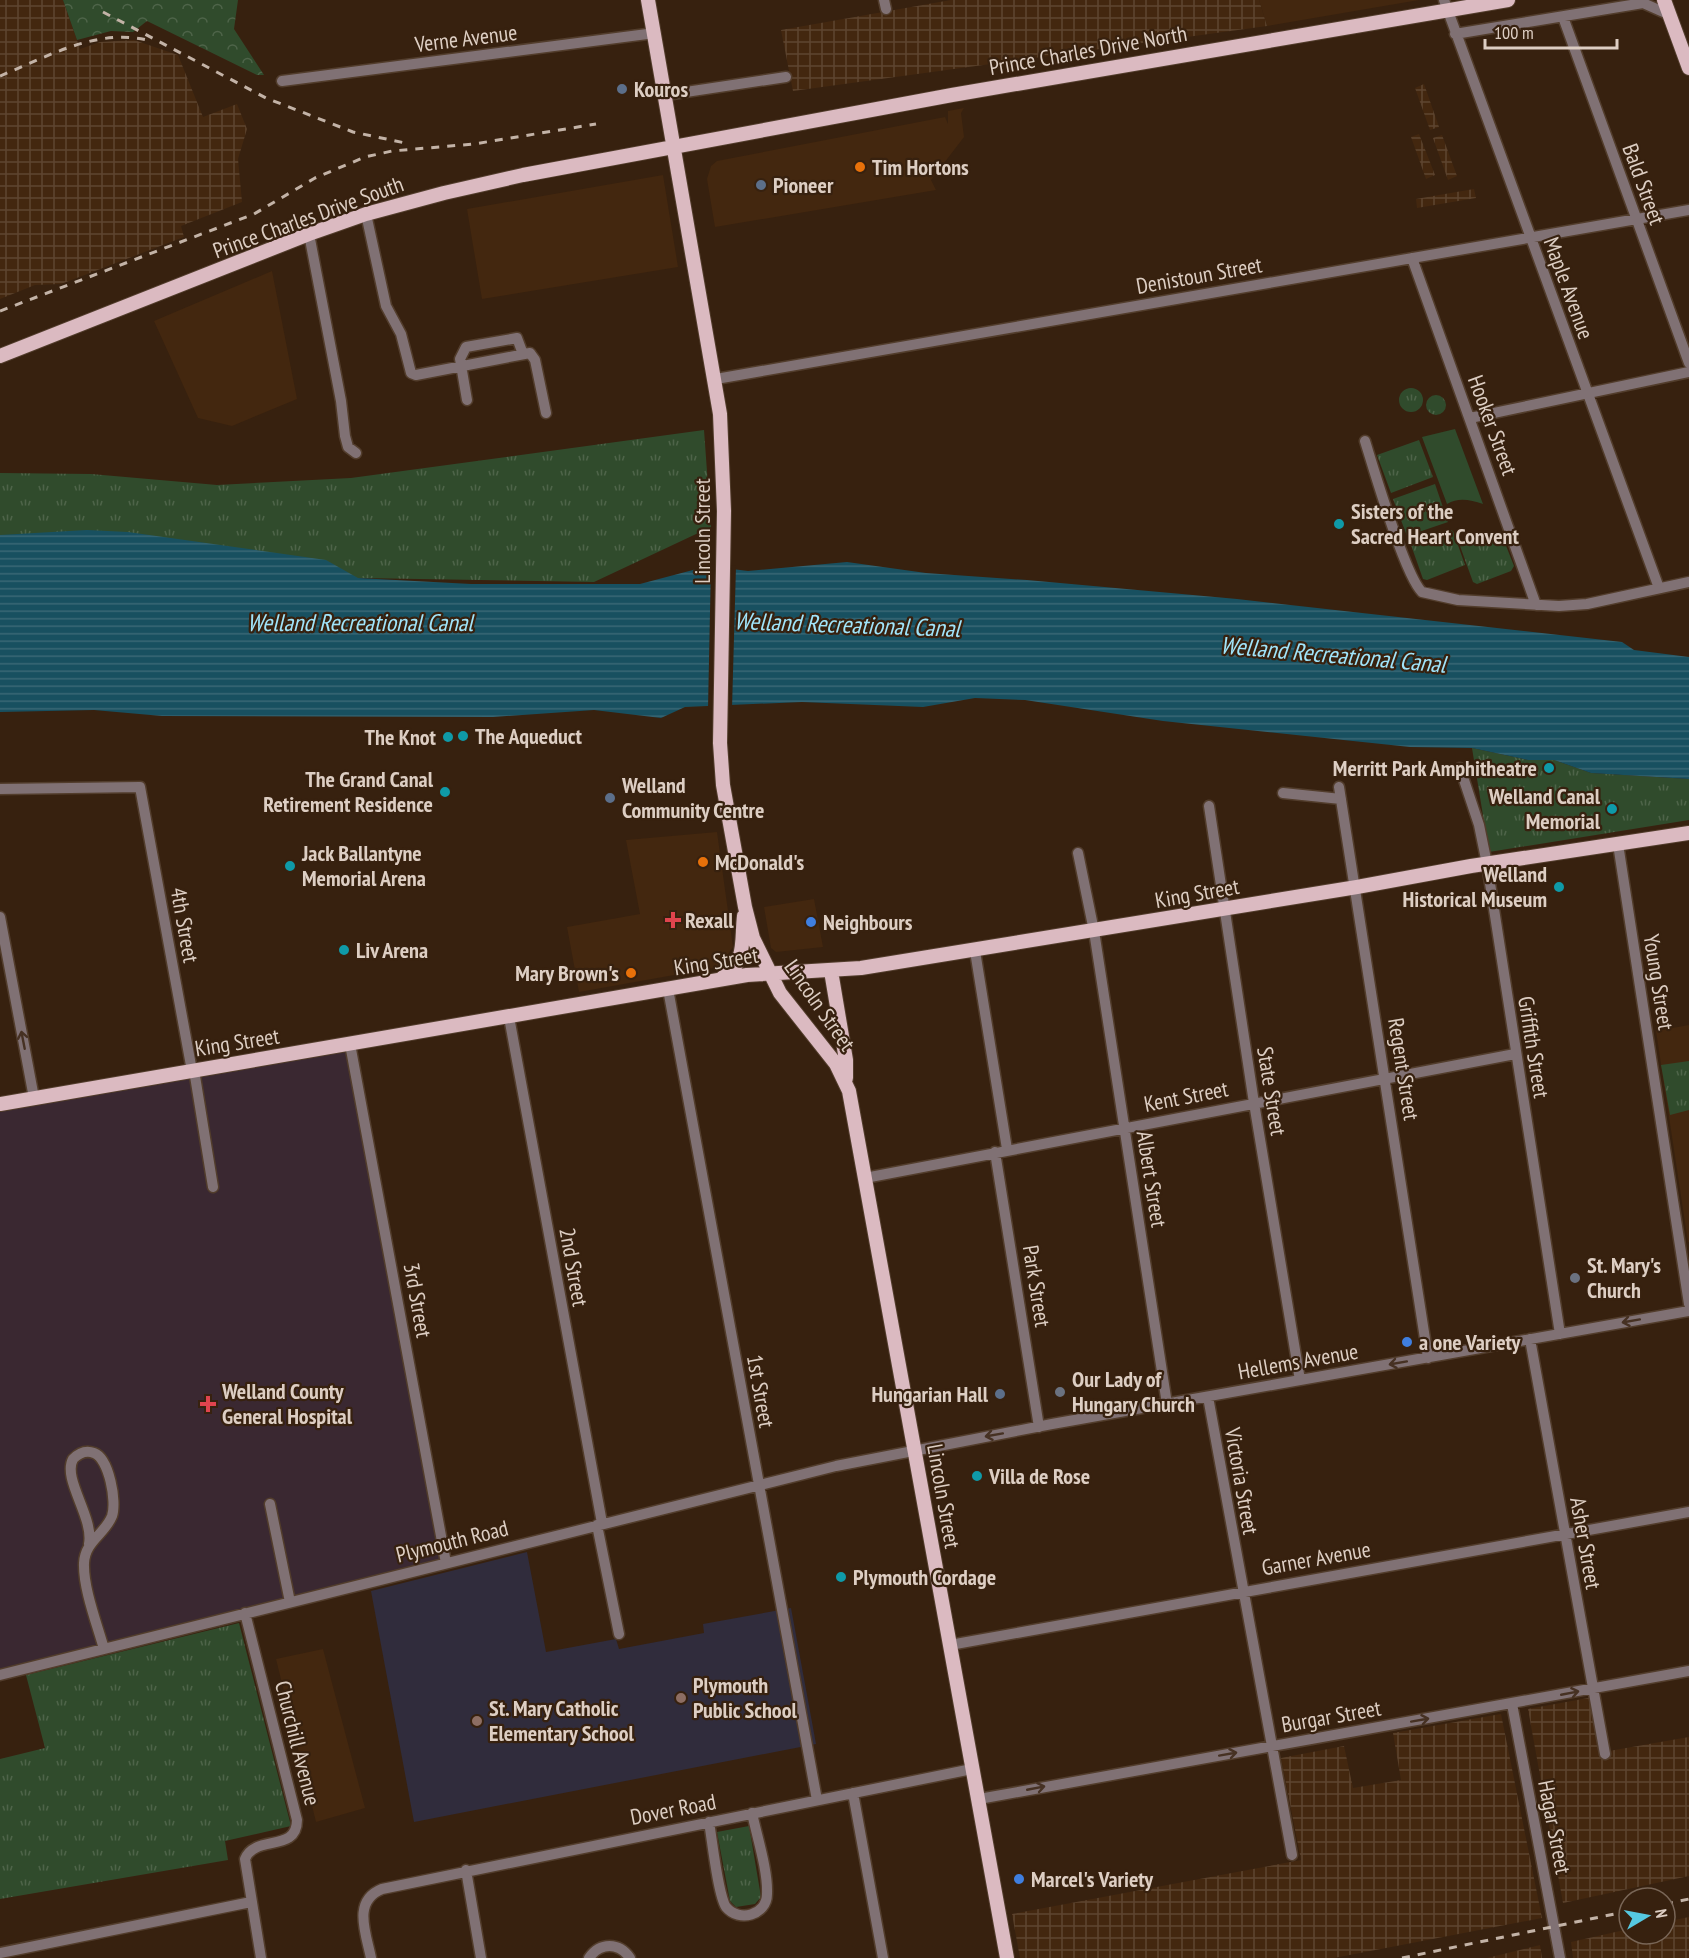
<svg xmlns="http://www.w3.org/2000/svg" width="1689" height="1958" font-family="'PT Sans Narrow',sans-serif">
	<style>
		.built { fill: #43270f }
		.industrial { fill: url(#industrial-grid) }
		.education { fill: #302c3c }
		.medical { fill: #3a2831 }
		.green { fill: #304b2c }
		.forest { fill: url(#forest-crowns) }
		.park { fill: url(#park-tufts) }
		.water { fill: url(#water-rules) }
		.pier { fill: #37210f }
		.lines { fill: none; stroke-linecap: round; stroke-linejoin: round }
		.minor-casing { stroke: #523d2c; stroke-width: 13 }
		.major-casing { stroke: #523d2c; stroke-width: 16 }
		.minor { stroke: #807174; stroke-width: 10 }
		.major { stroke: #dbbac1; stroke-width: 14 }
		.rail { stroke: #c3b3a7; stroke-width: 3; stroke-dasharray: 8 8; stroke-linecap: butt }
		.oneway { stroke: #463123 }
		.service-dot { fill: #5c6f8a; stroke: #37210f; stroke-width: 2 }
		.food-dot { fill: #e8710a; stroke: #37210f; stroke-width: 2 }
		.culture-dot { fill: #0f9aa8; stroke: #37210f; stroke-width: 2 }
		.health-dot { fill: #e0444e; stroke: #37210f; stroke-width: 2 }
		.shop-dot { fill: #3f7fe0; stroke: #37210f; stroke-width: 2 }
		.worship-dot { fill: #6b7280; stroke: #37210f; stroke-width: 2 }
		.education-dot { fill: #8d6e63; stroke: #37210f; stroke-width: 2 }
		.labels { text-anchor: middle; stroke-width: 4.5; stroke-linejoin: round; paint-order: stroke }
		.street-label { font-size: 22px; fill: #ddcec3; stroke: #37210f }
		.poi-label { font-size: 22px; font-weight: bold; fill: #ddcec3; stroke: #37210f; text-anchor: start }
		.water-label { font-size: 24px; font-style: italic; fill: #a0e4fa; stroke: #37210f }
	</style>
	<defs>
		<pattern id="industrial-grid" width="8" height="8" patternUnits="userSpaceOnUse" patternTransform="scale(1.5)"><rect width="8" height="8" fill="#43270f"/><path d="M0 4h8M4 0v8" fill="none" stroke="#5e4530"/></pattern>
		<pattern id="forest-crowns" width="20" height="18" patternUnits="userSpaceOnUse" patternTransform="scale(1.5)"><rect width="20" height="18" fill="#304b2c"/><path d="M2 6a3 3 0 1 1 6 0M12 15a3 3 0 1 1 6 0" fill="none" stroke="#4e6449"/></pattern>
		<pattern id="park-tufts" width="24" height="20" patternUnits="userSpaceOnUse" patternTransform="scale(1.5)"><rect width="24" height="20" fill="#304b2c"/><path d="M3 7l-1-3M5 7V3M7 7l1-3M15 17l-1-3M17 17v-4M19 17l1-3" fill="none" stroke="#4e6449"/></pattern>
		<pattern id="water-rules" width="6" height="5" patternUnits="userSpaceOnUse" patternTransform="scale(1.5)"><rect width="6" height="5" fill="#185060"/><path d="M0 2.5h6" fill="none" stroke="#396875"/></pattern>
	</defs>
	<rect width="100%" height="100%" fill="#37210f"/>
	<!-- built -->
	<path class="built" d="M 1259,0 L 1419,0 L 1267,26 Z
		M 964,108 L 961,113 L 964,137 L 931,180 L 936,190 L 715,227 L 707,179 L 711,166 L 717,161 L 945,117 L 948,124 L 948,111 Z
		M 663,175 L 678,267 L 482,299 L 467,209 Z
		M 272,271 L 297,399 L 232,426 L 198,418 L 154,321 Z
		M 717,832 L 733,947 L 719,967 L 579,992 L 567,927 L 640,914 L 626,840 Z
		M 814,899 L 823,947 L 776,952 L 771,948 L 764,907 Z
		M 1689,1025 L 1689,1242 L 1688,1242 L 1656,1031 Z
		M 323,1649 L 365,1808 L 316,1822 L 276,1659 Z"/>
	<!-- industrial -->
	<path class="industrial" d="M 0,0 L 63,0 L 80,49 L 100,42 L 134,40 L 178,55 L 203,117 L 237,104 L 247,129 L 238,159 L 242,202 L 181,226 L 184,237 L 61,284 L 35,285 L 0,299 Z
		M 951,0 L 1259,0 L 1267,26 L 793,91 L 781,30 Z
		M 1424,84 L 1439,127 L 1430,130 L 1415,88 Z
		M 1419,134 L 1435,175 L 1426,179 L 1411,137 Z
		M 1442,135 L 1457,176 L 1448,180 L 1433,138 Z
		M 1474,189 L 1476,198 L 1417,208 L 1416,199 Z
		M 1599,1696 L 1609,1751 L 1689,1737 L 1689,1876 L 1563,1903 L 1528,1709 Z
		M 1501,1714 L 1542,1918 L 1334,1958 L 1020,1958 L 1012,1914 L 1301,1860 L 1281,1758 L 1344,1746 L 1353,1788 L 1401,1780 L 1393,1733 Z
		M 1689,1917 L 1689,1958 L 1573,1958 L 1571,1942 L 1629,1929 L 1629,1934 L 1665,1934 L 1665,1922 Z
		M 1540,1945 L 1542,1958 L 1487,1958 Z"/>
	<!-- education -->
	<path class="education" d="M 527,1552 L 546,1652 L 616,1639 L 619,1649 L 704,1633 L 703,1624 L 791,1608 L 816,1744 L 414,1822 L 371,1591 Z"/>
	<!-- medical -->
	<path class="medical" d="M 350,1044 L 446,1563 L 0,1675 L 0,1104 Z"/>
	<!-- green -->
	<path class="green" d="M 1455,429 L 1483,504 C 1470,500 1459,497 1447,504 L 1422,437 Z"/>
	<!-- forest -->
	<path class="forest" d="M 63,0 L 238,0 L 234,29 L 264,75 L 257,75 L 147,21 L 133,32 L 111,31 L 77,40 Z"/>
	<!-- park -->
	<path class="park" d="M1399 400a12 12 0 1 1 24 0a12 12 0 1 1-24 0Z
		M1426 405a10 10 0 1 1 20 0a10 10 0 1 1-20 0Z
		M 704,430 L 711,527 L 594,582 L 0,572 L 0,473 L 91,474 L 217,485 L 351,478 Z
		M 1419,440 L 1433,477 L 1391,493 L 1377,455 Z
		M 1435,484 L 1448,522 L 1407,536 L 1393,499 Z
		M 1450,530 L 1453,531 L 1465,565 L 1427,580 L 1423,579 L 1411,545 Z
		M 1497,532 L 1501,533 L 1514,566 L 1511,571 L 1477,584 L 1473,582 L 1460,546 Z
		M 1472,748 L 1528,760 L 1554,760 L 1591,773 L 1689,779 L 1689,820 L 1489,852 Z
		M 1689,1061 L 1689,1110 L 1670,1115 L 1661,1065 Z
		M 239,1623 L 291,1826 L 225,1841 L 228,1860 L 0,1899 L 0,1759 L 45,1748 L 26,1675 Z
		M 749,1826 L 761,1897 L 755,1904 L 736,1907 L 730,1901 L 717,1832 Z"/>
	<!-- water -->
	<path class="water" d="M 87,530 L 128,532 L 326,560 L 358,578 L 471,584 L 640,584 L 708,566 L 748,571 L 847,562 L 926,573 L 1027,580 L 1237,599 L 1622,642 L 1634,650 L 1689,657 L 1689,779 L 1591,773 L 1554,760 L 1528,760 L 1472,748 L 1410,747 L 1163,721 L 1025,700 L 975,698 L 923,707 L 802,702 L 685,707 L 661,718 L 594,710 L 493,717 L 162,716 L 94,710 L 0,712 L 0,535 Z"/>
	<!-- pier -->
	<path class="pier" d="M 711,564 L 736,566 L 732,708 L 708,709 Z"/>
	<g class="lines">
		<defs>
			<path id="minor" d="M 884,0 L 886,9
				M 1444,0 L 1659,588
				M 1563,17 L 1689,363
				M 1455,34 L 1643,3 L 1670,15
				M 282,81 L 655,33
				M 666,95 L 786,77
				M 366,214 L 386,306 L 401,334 L 411,373 L 416,375 L 530,353 L 535,360 L 546,413
				M 309,234 L 341,401 L 345,436 L 348,447 L 356,453
				M 1412,258 L 1536,605
				M 716,379 L 1689,210
				M 467,400 L 460,359 L 466,347 L 517,338 L 523,354
				M 1470,418 L 1689,372
				M 1365,441 C 1374,470 1405,576 1422,592 L 1458,600 L 1559,606 L 1587,604 L 1689,582
				M 1460,768 L 1479,825 L 1487,864 L 1560,1334
				M 1339,787 L 1428,1358
				M 0,789 L 140,787 L 192,1071
				M 1283,793 L 1341,799
				M 1209,806 L 1254,1103 L 1300,1380
				M 1618,844 L 1689,1304
				M 1078,853 L 1094,931 L 1167,1404
				M 0,917 L 34,1098
				M 975,951 L 1007,1149
				M 668,989 L 817,1800
				M 509,1017 L 602,1523
				M 350,1044 L 446,1563
				M 194,1070 L 213,1187
				M 995,1152 L 1039,1427
				M 865,1178 L 1515,1054
				M 1530,1339 L 1605,1754
				M 1208,1397 L 1292,1855
				M 270,1504 L 290,1602
				M 597,1525 L 619,1634
				M 89,1544 C 94,1517 62,1479 73,1459 C 79,1453 86,1450 94,1453 C 109,1458 117,1502 112,1516 C 105,1534 85,1541 84,1563 C 83,1588 97,1624 104,1649
				M 245,1613 L 297,1820 C 297,1853 255,1834 245,1859 L 261,1958
				M 950,1645 L 1689,1512
				M 0,1675 L 836,1466 L 1052,1424 L 1689,1311
				M 1512,1704 L 1560,1958
				M 853,1793 L 883,1958
				M 979,1799 L 1689,1671
				M 709,1822 C 712,1839 718,1895 726,1907 C 739,1923 767,1915 767,1894 C 768,1870 757,1837 752,1813
				M 466,1870 L 481,1958
				M 0,1953 L 251,1902
				M 371,1958 C 366,1933 352,1901 382,1889 L 972,1769
				M 589,1958 C 600,1942 619,1942 630,1958"/>
			<path id="major" d="M 648,0 L 720,414 L 724,511 L 720,743 L 723,785 L 745,907 L 753,938 L 780,993 L 836,1064 L 849,1091 L 1007,1958
				M 1664,0 L 1689,68
				M 0,356 L 309,234 L 366,214 L 444,193 L 523,175 L 952,95 L 1508,0
				M 831,971 L 846,1060 L 846,1078
				M 722,978 C 747,962 741,941 744,916
				M 0,1104 L 747,975 L 861,968 L 1357,887 L 1471,866 L 1689,833"/>
		</defs>
		<!-- minor casing -->
		<use href="#minor" class="minor-casing"/>
		<!-- major casing -->
		<use href="#major" class="major-casing"/>
		<!-- minor -->
		<use href="#minor" class="minor"/>
		<!-- major -->
		<use href="#major" class="major"/>
		<!-- rail -->
		<path class="rail" d="M 103,12 L 266,98 L 353,132 L 410,144
			M 0,76 C 47,57 96,28 147,40
			M 0,311 L 254,214 L 315,178 L 365,157 L 392,151 L 474,144 L 596,124
			M 1665,1904 L 1689,1899
			M 1402,1958 L 1629,1911"/>
	</g>
	<!-- one-way arrows -->
	<defs><path id="oneway-shaft" d="M-6 0H5M1.5-3L5.5 0L1.5 3" fill="none" stroke-width="1.6" stroke-linecap="round" stroke-linejoin="round" transform="scale(1.5)"/></defs>
	<g class="oneway">
		<use href="#oneway-shaft" transform="translate(23 1040) rotate(-101)"/>
		<use href="#oneway-shaft" transform="translate(1631 1321) rotate(170)"/>
		<use href="#oneway-shaft" transform="translate(1398 1363) rotate(170)"/>
		<use href="#oneway-shaft" transform="translate(994 1435) rotate(170)"/>
		<use href="#oneway-shaft" transform="translate(1570 1693) rotate(-11)"/>
		<use href="#oneway-shaft" transform="translate(1420 1720) rotate(-10)"/>
		<use href="#oneway-shaft" transform="translate(1228 1754) rotate(-10)"/>
		<use href="#oneway-shaft" transform="translate(1036 1788) rotate(-11)"/>
	</g>
	<!-- markers -->
	<g class="service-dot">
		<circle cx="622" cy="89" r="6"/>
		<circle cx="761" cy="185" r="6"/>
		<circle cx="610" cy="798" r="6"/>
		<circle cx="1000" cy="1394" r="6"/>
	</g>
	<g class="food-dot">
		<circle cx="860" cy="167" r="6"/>
		<circle cx="703" cy="862" r="6"/>
		<circle cx="631" cy="973" r="6"/>
	</g>
	<g class="culture-dot">
		<circle cx="1339" cy="524" r="6"/>
		<circle cx="463" cy="736" r="6"/>
		<circle cx="448" cy="737" r="6"/>
		<circle cx="1549" cy="768" r="6"/>
		<circle cx="445" cy="792" r="6"/>
		<circle cx="1612" cy="809" r="6"/>
		<circle cx="290" cy="866" r="6"/>
		<circle cx="1559" cy="887" r="6"/>
		<circle cx="344" cy="950" r="6"/>
		<circle cx="977" cy="1476" r="6"/>
		<circle cx="841" cy="1577" r="6"/>
	</g>
	<g class="health-dot">
		<path d="M670 911h6v6h6v6h-6v6h-6v-6h-6v-6h6z"/>
		<path d="M205 1395h6v6h6v6h-6v6h-6v-6h-6v-6h6z"/>
	</g>
	<g class="shop-dot">
		<circle cx="811" cy="922" r="6"/>
		<circle cx="1407" cy="1342" r="6"/>
		<circle cx="1019" cy="1879" r="6"/>
	</g>
	<g class="worship-dot">
		<circle cx="1575" cy="1278" r="6"/>
		<circle cx="1060" cy="1392" r="6"/>
	</g>
	<g class="education-dot">
		<circle cx="681" cy="1698" r="6"/>
		<circle cx="477" cy="1721" r="6"/>
	</g>
	<g class="labels">
		<!-- street labels -->
		<g class="street-label">
			<text transform="translate(466 38) rotate(-7)" y="8">Verne Avenue</text>
			<text transform="translate(1088 50) rotate(-10)" y="8">Prince Charles Drive North</text>
			<text transform="translate(1644 184) rotate(70)" y="8">Bald Street</text>
			<text transform="translate(308 217) rotate(-20)" y="8">Prince Charles Drive South</text>
			<text transform="translate(1199 275) rotate(-10)" y="8">Denistoun Street</text>
			<text transform="translate(1569 288) rotate(70)" y="8">Maple Avenue</text>
			<text transform="translate(1493 425) rotate(70)" y="8">Hooker Street</text>
			<text transform="translate(702 531) rotate(-90)" y="8">Lincoln Street</text>
			<text transform="translate(1197 893) rotate(-10)" y="8">King Street</text>
			<text transform="translate(185 925) rotate(80)" y="8">4th Street</text>
			<text transform="translate(716 961) rotate(-9)" y="8">King Street</text>
			<text transform="translate(1659 982) rotate(81)" y="8">Young Street</text>
			<text transform="translate(820 1005) rotate(55)" y="8">Lincoln Street</text>
			<text transform="translate(237 1042) rotate(-9)" y="8">King Street</text>
			<text transform="translate(1534 1047) rotate(81)" y="8">Griffith Street</text>
			<text transform="translate(1404 1069) rotate(81)" y="8">Regent Street</text>
			<text transform="translate(1272 1091) rotate(81)" y="8">State Street</text>
			<text transform="translate(1186 1096) rotate(-11)" y="8">Kent Street</text>
			<text transform="translate(1152 1179) rotate(81)" y="8">Albert Street</text>
			<text transform="translate(574 1267) rotate(80)" y="8">2nd Street</text>
			<text transform="translate(1037 1286) rotate(81)" y="8">Park Street</text>
			<text transform="translate(418 1300) rotate(80)" y="8">3rd Street</text>
			<text transform="translate(1298 1361) rotate(-10)" y="8">Hellems Avenue</text>
			<text transform="translate(761 1391) rotate(80)" y="8">1st Street</text>
			<text transform="translate(1242 1481) rotate(80)" y="8">Victoria Street</text>
			<text transform="translate(944 1496) rotate(80)" y="8">Lincoln Street</text>
			<text transform="translate(452 1541) rotate(-14)" y="8">Plymouth Road</text>
			<text transform="translate(1586 1543) rotate(80)" y="8">Asher Street</text>
			<text transform="translate(1316 1558) rotate(-10)" y="8">Garner Avenue</text>
			<text transform="translate(1331 1716) rotate(-10)" y="8">Burgar Street</text>
			<text transform="translate(298 1743) rotate(76)" y="8">Churchill Avenue</text>
			<text transform="translate(673 1809) rotate(-11)" y="8">Dover Road</text>
			<text transform="translate(1555 1827) rotate(79)" y="8">Hagar Street</text>
		</g>
		<!-- poi labels -->
		<g class="poi-label">
			<text x="634" y="97">Kouros</text>
			<text x="872" y="175">Tim Hortons</text>
			<text x="773" y="193">Pioneer</text>
			<text x="1351" y="519">Sisters of the<tspan x="1351" dy="25">Sacred Heart Convent</tspan></text>
			<text x="475" y="744">The Aqueduct</text>
			<text x="436" y="745" text-anchor="end">The Knot</text>
			<text x="1537" y="776" text-anchor="end">Merritt Park Amphitheatre</text>
			<text x="433" y="787" text-anchor="end">The Grand Canal<tspan x="433" dy="25">Retirement Residence</tspan></text>
			<text x="622" y="793">Welland<tspan x="622" dy="25">Community Centre</tspan></text>
			<text x="1600" y="804" text-anchor="end">Welland Canal<tspan x="1600" dy="25">Memorial</tspan></text>
			<text x="302" y="861">Jack Ballantyne<tspan x="302" dy="25">Memorial Arena</tspan></text>
			<text x="715" y="870">McDonald's</text>
			<text x="1547" y="882" text-anchor="end">Welland<tspan x="1547" dy="25">Historical Museum</tspan></text>
			<text x="685" y="928">Rexall</text>
			<text x="823" y="930">Neighbours</text>
			<text x="356" y="958">Liv Arena</text>
			<text x="619" y="981" text-anchor="end">Mary Brown's</text>
			<text x="1587" y="1273">St. Mary's<tspan x="1587" dy="25">Church</tspan></text>
			<text x="1419" y="1350">a one Variety</text>
			<text x="1072" y="1387">Our Lady of<tspan x="1072" dy="25">Hungary Church</tspan></text>
			<text x="222" y="1399">Welland County<tspan x="222" dy="25">General Hospital</tspan></text>
			<text x="988" y="1402" text-anchor="end">Hungarian Hall</text>
			<text x="989" y="1484">Villa de Rose</text>
			<text x="853" y="1585">Plymouth Cordage</text>
			<text x="693" y="1693">Plymouth<tspan x="693" dy="25">Public School</tspan></text>
			<text x="489" y="1716">St. Mary Catholic<tspan x="489" dy="25">Elementary School</tspan></text>
			<text x="1031" y="1887">Marcel's Variety</text>
		</g>
		<!-- water labels -->
		<g class="water-label">
			<text x="360" y="631">Welland Recreational Canal</text>
			<text transform="translate(847 625) rotate(2)" y="8">Welland Recreational Canal</text>
			<text transform="translate(1333 655) rotate(5)" y="8">Welland Recreational Canal</text>
		</g>
	</g>
	<!-- north arrow -->
	<g transform="translate(1647 1916) rotate(80)"><circle r="28" fill="#37210f" stroke="#796657" stroke-width="1.5"/>
	<path d="M0-4.5L10 22L0 15L-10 22Z" fill="#56c9e1"/>
	<text y="-9" font-size="16" font-weight="bold" text-anchor="middle" fill="#ddcec3">N</text>
	</g>
	<!-- scale -->
	<path d="M1485 39v9h132v-9" fill="none" stroke="#ddcec3" stroke-width="3"/>
	<text x="1494" y="39" font-size="18" fill="#ddcec3" stroke="#37210f" stroke-width="4.5" paint-order="stroke">100 m</text>
</svg>
